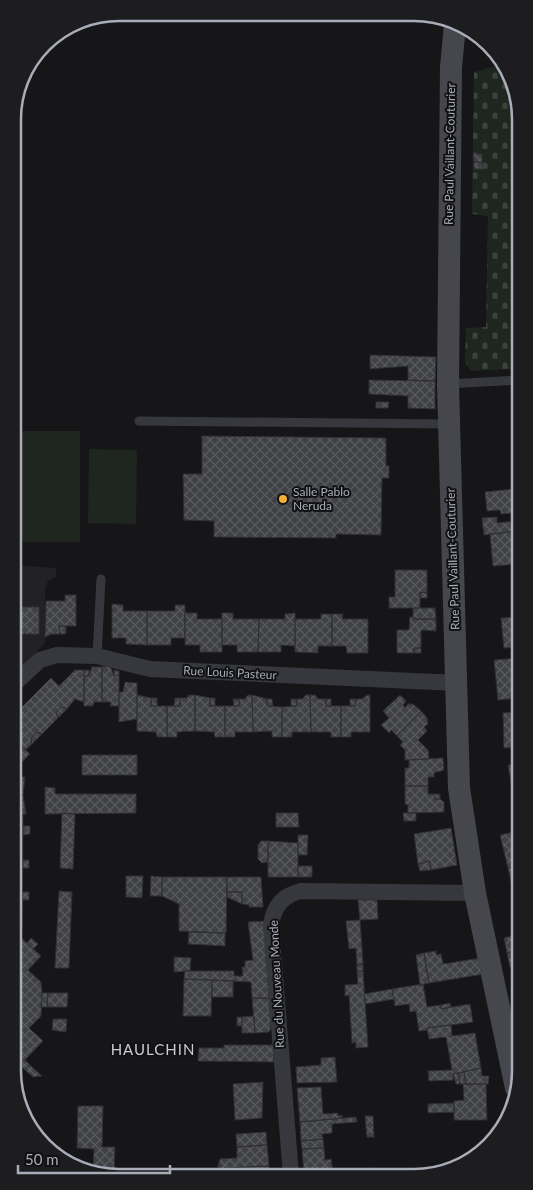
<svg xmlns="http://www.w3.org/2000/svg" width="533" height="1190" font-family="Lato,sans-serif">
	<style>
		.built { fill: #222225 }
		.cemetery { fill: url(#cemetery-stones) }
		.pitch { fill: #1e261f }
		.building { fill: url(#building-cross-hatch); stroke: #303034 }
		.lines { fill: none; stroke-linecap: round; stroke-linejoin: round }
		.lane { stroke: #37383d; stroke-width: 9 }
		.street { stroke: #37383d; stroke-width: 16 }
		.secondary { stroke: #45474d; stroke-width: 22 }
		.poi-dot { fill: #f2b134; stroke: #111113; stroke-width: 2 }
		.labels { text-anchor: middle; stroke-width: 4; stroke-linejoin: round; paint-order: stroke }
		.street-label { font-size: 12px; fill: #a8adb8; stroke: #111113 }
		.poi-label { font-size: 12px; fill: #a8adb8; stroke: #111113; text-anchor: start }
		.quarter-label { font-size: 15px; letter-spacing: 1px; fill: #c9ccd4; stroke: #111113 }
		.rim { fill: none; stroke: #a8adb8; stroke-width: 2.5 }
	</style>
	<defs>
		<pattern id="cemetery-stones" width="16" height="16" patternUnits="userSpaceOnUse" patternTransform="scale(1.25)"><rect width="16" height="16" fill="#1e261f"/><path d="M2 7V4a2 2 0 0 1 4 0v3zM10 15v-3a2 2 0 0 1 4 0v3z" fill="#3c433d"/></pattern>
		<pattern id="building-cross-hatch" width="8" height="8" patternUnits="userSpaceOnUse" patternTransform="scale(1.25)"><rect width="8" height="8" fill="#404145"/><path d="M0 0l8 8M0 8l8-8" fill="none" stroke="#595a5e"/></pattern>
	</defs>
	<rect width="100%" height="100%" fill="#161618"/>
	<!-- built -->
	<path class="built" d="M 14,565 L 56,568 L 56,577 L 48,581 L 45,588 L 45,643 L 15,674 Z
		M 45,1145 L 61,1145 L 61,1157 L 49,1151 Z"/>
	<!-- cemetery -->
	<path class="cemetery" d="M 500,65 L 517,91 L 518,351 L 516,369 L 471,371 L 465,362 L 466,328 L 486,327 L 488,216 L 472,214 L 474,72 Z"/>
	<!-- pitch -->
	<path class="pitch" d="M 14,431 L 80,431 L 80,542 L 14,542 Z
		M 89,449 L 137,450 L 136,524 L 88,523 Z"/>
	<!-- building -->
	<path class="building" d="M 474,154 L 482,154 L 482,162 L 474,162 Z
		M 474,162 L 482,162 L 483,169 L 474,169 Z
		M 370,355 L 436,357 L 435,381 L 408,380 L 408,366 L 370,369 Z
		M 369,380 L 435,381 L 435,409 L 408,408 L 408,396 L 369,394 Z
		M 376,402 L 389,402 L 388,408 L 376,408 Z
		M 202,436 L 386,438 L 386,466 L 389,466 L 389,478 L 382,478 L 381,535 L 336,534 L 336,538 L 214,537 L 214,521 L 184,520 L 183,474 L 202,474 Z
		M 518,488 L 518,512 L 515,513 L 512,489 Z
		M 512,489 L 515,513 L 501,514 L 500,510 L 487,511 L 485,492 Z
		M 497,517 L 497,523 L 517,521 L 518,531 L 484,535 L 482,518 Z
		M 518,531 L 518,564 L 493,566 L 490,534 Z
		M 395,570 L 427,570 L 427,593 L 420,592 L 420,608 L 389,608 L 389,597 L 395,597 Z
		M 420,592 L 427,593 L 427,598 L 420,598 Z
		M 14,594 L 18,597 L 17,607 L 39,607 L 39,634 L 15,634 Z
		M 65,595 L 76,595 L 76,626 L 59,626 L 60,634 L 52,634 L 45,637 L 46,601 L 65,601 Z
		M 112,604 L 123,605 L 123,611 L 147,611 L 147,645 L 126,644 L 126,638 L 112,638 Z
		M 175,605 L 185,605 L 185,638 L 171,638 L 171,645 L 147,645 L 147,611 L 175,611 Z
		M 413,608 L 435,608 L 436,619 L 413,619 Z
		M 185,613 L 197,613 L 197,619 L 222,619 L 222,652 L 200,652 L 200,645 L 185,645 Z
		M 222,613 L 233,613 L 233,619 L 259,619 L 258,652 L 237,652 L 237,645 L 222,645 Z
		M 295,613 L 295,646 L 281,645 L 281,652 L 258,652 L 259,619 L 285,619 L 285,614 Z
		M 321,614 L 332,614 L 332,646 L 318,646 L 318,653 L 295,652 L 295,619 L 321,619 Z
		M 332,614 L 343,614 L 342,619 L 368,619 L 368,653 L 347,653 L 346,646 L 332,646 Z
		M 410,617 L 413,617 L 413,619 L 436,619 L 436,631 L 421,630 L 421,648 L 414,648 L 414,653 L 397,653 L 397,630 L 409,630 Z
		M 519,617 L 519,647 L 504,648 L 501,618 Z
		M 59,626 L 66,626 L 66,634 L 60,634 Z
		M 414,648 L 421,648 L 421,653 L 414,653 Z
		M 519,658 L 519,698 L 498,700 L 494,660 Z
		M 110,666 L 114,676 L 119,675 L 119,706 L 110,706 L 111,702 L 102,702 L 102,667 Z
		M 92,667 L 102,667 L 102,702 L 94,702 L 93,706 L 84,706 L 84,676 L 89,676 Z
		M 75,670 L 84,670 L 84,702 L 75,699 L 67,709 L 62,707 L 56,713 L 58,718 L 42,734 L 37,732 L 31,739 L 32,744 L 25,750 L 15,740 L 15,709 L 19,705 L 22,707 L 51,678 L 59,686 Z
		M 84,670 L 89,670 L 89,676 L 84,676 Z
		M 114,670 L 119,671 L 119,675 L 114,676 Z
		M 125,682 L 137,683 L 137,719 L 119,722 L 119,692 L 123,692 Z
		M 137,695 L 151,698 L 151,706 L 167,706 L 167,737 L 157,737 L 156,732 L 137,731 Z
		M 189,695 L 195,695 L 195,731 L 177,732 L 177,737 L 167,737 L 167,706 L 180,706 L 180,698 L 187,698 Z
		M 195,695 L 210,698 L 210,706 L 225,706 L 225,737 L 215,737 L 214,732 L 195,731 Z
		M 248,695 L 252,695 L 253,732 L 235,732 L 235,737 L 225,737 L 225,706 L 239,706 L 239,699 L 245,699 Z
		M 252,695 L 267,699 L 267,706 L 282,707 L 282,737 L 272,737 L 272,731 L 253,732 Z
		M 306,695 L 310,695 L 311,732 L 292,732 L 292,737 L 282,737 L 282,707 L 297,706 L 297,699 L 302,699 Z
		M 310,695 L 315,695 L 318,699 L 326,699 L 326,706 L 341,706 L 341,737 L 331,737 L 331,732 L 311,732 Z
		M 367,695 L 370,695 L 370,732 L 351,732 L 351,737 L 341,737 L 341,706 L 355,706 L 356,699 L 362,699 Z
		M 400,695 L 406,701 L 403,705 L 405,708 L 408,704 L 413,704 L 421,711 L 397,736 L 391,730 L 389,733 L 381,725 L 389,718 L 383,711 Z
		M 151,698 L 157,698 L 157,706 L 151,706 Z
		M 175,698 L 180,698 L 180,706 L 174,706 Z
		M 210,698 L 215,698 L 215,706 L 210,706 Z
		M 233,699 L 239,699 L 239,706 L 234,706 Z
		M 267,699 L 272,699 L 273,706 L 267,706 Z
		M 291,699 L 297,699 L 297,706 L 291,706 Z
		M 326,699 L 331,699 L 331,706 L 326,706 Z
		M 350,699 L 356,699 L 355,706 L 350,706 Z
		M 62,707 L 67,709 L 58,718 L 56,713 Z
		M 421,711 L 427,718 L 428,724 L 424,727 L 427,731 L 418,740 L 428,750 L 429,759 L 405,760 L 405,750 L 400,745 L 403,742 L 397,736 Z
		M 519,712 L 519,747 L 504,748 L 503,713 Z
		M 37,732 L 42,734 L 32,744 L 31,739 Z
		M 15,740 L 30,754 L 23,761 L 15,753 Z
		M 15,753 L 23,761 L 15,766 L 15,770 Z
		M 82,755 L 137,755 L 137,775 L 82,775 Z
		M 443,758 L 444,770 L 434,773 L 434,777 L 428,777 L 428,786 L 405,786 L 405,768 L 409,768 L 409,760 Z
		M 519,763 L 519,804 L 515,805 L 508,765 Z
		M 15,777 L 25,777 L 23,795 L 15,795 Z
		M 405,786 L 428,786 L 428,794 L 434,794 L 435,799 L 440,799 L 444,802 L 444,812 L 408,813 L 408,805 L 405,804 Z
		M 45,787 L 55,788 L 55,794 L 136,794 L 136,813 L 45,814 Z
		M 434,794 L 440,794 L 440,799 L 435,799 Z
		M 15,795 L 23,795 L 26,814 L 15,814 Z
		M 62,813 L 75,814 L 73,869 L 60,868 Z
		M 276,813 L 298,813 L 299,827 L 276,827 Z
		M 403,813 L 416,813 L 416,821 L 404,821 Z
		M 15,814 L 23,814 L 22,927 L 16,933 L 41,956 L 28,970 L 41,982 L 42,993 L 41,1016 L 29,1028 L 43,1041 L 20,1065 L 16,1061 L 16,1021 L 18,1023 L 20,1020 L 17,1017 L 20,1013 L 16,1013 L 16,988 L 20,988 L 17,982 L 22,977 L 19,974 L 16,977 Z
		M 23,826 L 30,826 L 30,834 L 23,835 Z
		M 451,828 L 457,865 L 431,870 L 430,861 L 418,864 L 414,834 Z
		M 519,831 L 519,865 L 508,868 L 500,835 Z
		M 298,835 L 308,835 L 307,855 L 298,855 Z
		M 261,841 L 268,841 L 268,862 L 262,863 L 258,859 L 258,845 Z
		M 268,841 L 298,843 L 298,877 L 268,877 Z
		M 23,860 L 29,860 L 29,868 L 23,868 Z
		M 430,861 L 431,870 L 420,871 L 418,864 Z
		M 519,865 L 520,899 L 515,900 L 508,868 Z
		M 298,866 L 312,866 L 312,877 L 298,877 Z
		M 126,876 L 143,876 L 142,898 L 126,897 Z
		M 151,876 L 162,877 L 162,896 L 150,896 Z
		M 162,877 L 227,877 L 226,933 L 179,931 L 179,904 L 162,896 Z
		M 227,877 L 261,877 L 263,907 L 249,907 L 249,905 L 242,904 L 242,892 L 227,892 Z
		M 59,891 L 72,892 L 69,968 L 55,968 Z
		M 23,892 L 29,892 L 29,900 L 22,900 Z
		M 227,892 L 242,892 L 242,904 L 227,897 Z
		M 358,900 L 377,900 L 378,919 L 360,920 Z
		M 360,920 L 363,964 L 357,965 L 356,948 L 349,949 L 346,921 Z
		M 264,921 L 269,998 L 252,998 L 251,982 L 184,979 L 185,971 L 234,971 L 234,976 L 243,976 L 242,967 L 245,967 L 245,961 L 253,960 L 248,922 Z
		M 189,932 L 225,933 L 225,946 L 188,944 Z
		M 520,934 L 520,949 L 507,953 L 504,938 Z
		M 31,938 L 38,944 L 33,949 L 27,943 Z
		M 520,949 L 520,968 L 516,969 L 510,967 L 507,953 Z
		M 436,951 L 436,955 L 441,954 L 443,964 L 481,958 L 484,974 L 429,983 L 424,953 Z
		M 424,953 L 429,983 L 420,985 L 416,955 Z
		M 174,957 L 191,958 L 190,971 L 174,972 Z
		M 363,964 L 363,971 L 357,971 L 357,965 Z
		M 357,971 L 363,971 L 368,1047 L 356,1048 L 356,1042 L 352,1043 L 349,995 L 345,996 L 345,985 L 358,984 Z
		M 184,979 L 212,980 L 211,1016 L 183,1016 Z
		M 212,980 L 233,981 L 233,997 L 212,997 Z
		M 423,984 L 427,1007 L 441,1005 L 441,1009 L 470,1004 L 473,1022 L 427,1028 L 428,1030 L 419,1031 L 416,1011 L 410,1012 L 409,1004 L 395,1006 L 392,989 Z
		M 392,989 L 394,999 L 365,1004 L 364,994 Z
		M 42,993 L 48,993 L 47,1007 L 41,1007 Z
		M 48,993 L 68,993 L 67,1007 L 47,1007 Z
		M 252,998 L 269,998 L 271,1028 L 269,1032 L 255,1033 Z
		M 450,1003 L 451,1007 L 441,1009 L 441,1005 Z
		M 254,1016 L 255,1033 L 242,1033 L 242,1017 Z
		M 237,1017 L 242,1017 L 242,1026 L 237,1026 Z
		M 53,1019 L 67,1019 L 66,1032 L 52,1030 Z
		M 451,1025 L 452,1036 L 475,1033 L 481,1068 L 453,1074 L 453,1080 L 429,1081 L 428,1071 L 452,1070 L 446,1037 L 429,1039 L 427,1028 Z
		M 224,1045 L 273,1045 L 274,1062 L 198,1061 L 199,1048 L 224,1048 Z
		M 335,1057 L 337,1082 L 297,1083 L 296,1067 L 321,1065 L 321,1058 Z
		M 25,1060 L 30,1065 L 25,1070 L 20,1065 Z
		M 30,1065 L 42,1076 L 33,1077 L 25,1070 Z
		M 481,1068 L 482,1076 L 489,1076 L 488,1084 L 466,1084 L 464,1072 Z
		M 464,1072 L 466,1084 L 460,1084 L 458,1073 Z
		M 458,1073 L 460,1084 L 456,1084 L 453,1074 Z
		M 263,1082 L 262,1118 L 235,1120 L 233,1084 Z
		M 463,1084 L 486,1084 L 487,1120 L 454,1120 L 454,1101 L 464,1100 Z
		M 321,1087 L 323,1114 L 338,1113 L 338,1116 L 342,1115 L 342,1118 L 300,1122 L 297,1088 Z
		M 454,1103 L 454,1112 L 428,1113 L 428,1104 Z
		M 78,1106 L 103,1106 L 102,1147 L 115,1147 L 114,1175 L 99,1175 L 93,1173 L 94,1149 L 77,1148 Z
		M 365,1116 L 373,1116 L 374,1137 L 367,1137 Z
		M 356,1117 L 357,1122 L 332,1124 L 332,1133 L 322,1134 L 323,1139 L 301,1141 L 300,1122 Z
		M 266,1132 L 267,1145 L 237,1147 L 236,1134 Z
		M 323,1139 L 324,1148 L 302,1149 L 301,1141 Z
		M 267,1145 L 269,1166 L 224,1168 L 224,1171 L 221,1171 L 221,1166 L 218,1166 L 220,1159 L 237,1158 L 237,1147 Z
		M 324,1148 L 325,1160 L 331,1159 L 333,1172 L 376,1168 L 377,1174 L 304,1174 L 302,1149 Z
		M 465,1153 L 475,1153 L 464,1160 Z
		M 218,1166 L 221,1166 L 221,1171 L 224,1171 L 224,1168 L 269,1166 L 269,1175 L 219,1175 Z
		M 215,1169 L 215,1172 L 204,1172 L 204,1170 Z"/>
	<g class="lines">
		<!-- lane -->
		<path class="lane" d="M 448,384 L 518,380
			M 139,421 L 449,424
			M 97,656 L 101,579
			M 17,1100 L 19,1100"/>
		<!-- street -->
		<path class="street" d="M 15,683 L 40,660 L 57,655 L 97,656 L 150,669 L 457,683
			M 291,1175 L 271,926 C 273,907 283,895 301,891 L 475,893"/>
		<!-- secondary -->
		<path class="secondary" d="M 455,25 L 451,67 L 448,384 L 459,788 L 475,893 L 516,1088"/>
	</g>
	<!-- markers -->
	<circle class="poi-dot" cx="283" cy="499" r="5"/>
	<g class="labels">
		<!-- street labels -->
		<g class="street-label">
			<text transform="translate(450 154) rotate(-89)" y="4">Rue Paul Vaillant-Couturier</text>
			<text transform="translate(453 559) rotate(-92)" y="4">Rue Paul Vaillant-Couturier</text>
			<text transform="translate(230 673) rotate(3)" y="4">Rue Louis Pasteur</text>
			<text transform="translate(277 984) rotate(-93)" y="4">Rue du Nouveau Monde</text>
		</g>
		<!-- poi labels -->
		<g class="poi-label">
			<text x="293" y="496">Salle Pablo<tspan x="293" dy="14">Neruda</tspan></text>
		</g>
		<!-- quarter labels -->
		<g class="quarter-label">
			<text x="153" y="1055">HAULCHIN</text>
		</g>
	</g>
	<!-- crop -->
	<path d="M0 0H533V1190H0ZM119 21H414A98 98 0 0 1 512 119V1071A98 98 0 0 1 414 1169H119A98 98 0 0 1 21 1071V119A98 98 0 0 1 119 21Z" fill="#1d1d20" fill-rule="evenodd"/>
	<path class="rim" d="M119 21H414A98 98 0 0 1 512 119V1071A98 98 0 0 1 414 1169H119A98 98 0 0 1 21 1071V119A98 98 0 0 1 119 21Z"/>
	<!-- scale -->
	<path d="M18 1165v8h152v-8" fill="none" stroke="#a8adb8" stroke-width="2.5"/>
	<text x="25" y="1165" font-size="15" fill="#a8adb8" stroke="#111113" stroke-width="4" paint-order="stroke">50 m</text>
</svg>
